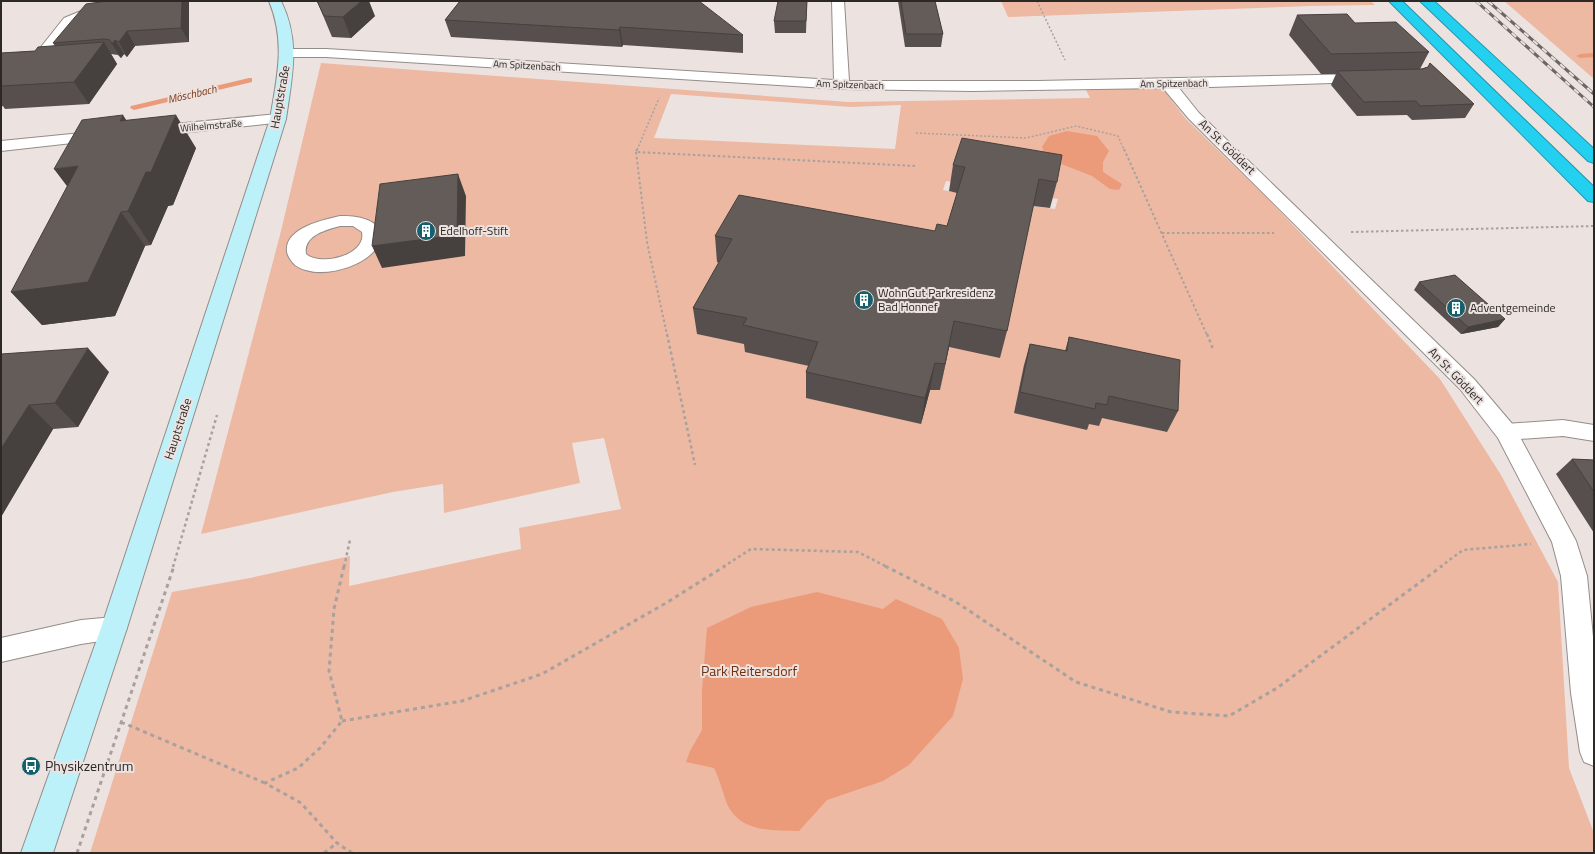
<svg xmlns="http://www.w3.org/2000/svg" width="1595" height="854" font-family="'Titillium Web',sans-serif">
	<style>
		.green { fill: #edb9a3; fill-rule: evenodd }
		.water { fill: #eb9b7a }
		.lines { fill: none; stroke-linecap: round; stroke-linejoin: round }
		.stream { fill: #eb9b7a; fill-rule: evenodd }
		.lane-casing { stroke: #948c89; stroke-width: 2 }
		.street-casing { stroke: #948c89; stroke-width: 2 }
		.secondary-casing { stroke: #948c89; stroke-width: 2 }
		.highway-casing { stroke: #2695a9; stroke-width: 2 }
		.path-far3 { stroke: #a8a19e; stroke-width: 1.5; stroke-dasharray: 2 2; stroke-linecap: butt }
		.path-far2 { stroke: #a8a19e; stroke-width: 2; stroke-dasharray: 2.5 2.5; stroke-linecap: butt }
		.path-far1 { stroke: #a8a19e; stroke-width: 2.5; stroke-dasharray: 3 3; stroke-linecap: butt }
		.path { stroke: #a8a19e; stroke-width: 3; stroke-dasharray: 4 4; stroke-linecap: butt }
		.lane { fill: #fff; fill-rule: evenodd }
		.street { fill: #fff; fill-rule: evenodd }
		.secondary { fill: #bdf1fa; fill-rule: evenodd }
		.highway { fill: #24d0f0; fill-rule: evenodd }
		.rail-casing { stroke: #6c6764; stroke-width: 3 }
		.rail { stroke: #ece3e0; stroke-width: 2; stroke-dasharray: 6; stroke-linecap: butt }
		.wall { fill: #564f4d }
		.shaded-wall { fill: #46403e }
		.building { fill: #645c59; stroke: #46403e }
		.labels { text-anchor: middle; stroke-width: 4; stroke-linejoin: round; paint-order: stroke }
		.far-street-label { font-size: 10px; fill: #2b2826; stroke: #ece3e0 }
		.far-water-label { font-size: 11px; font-style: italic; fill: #7b3411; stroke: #ece3e0 }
		.street-label { font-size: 12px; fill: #2b2826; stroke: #ece3e0 }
		.poi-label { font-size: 12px; fill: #2b2826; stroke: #ece3e0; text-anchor: start }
		.near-park-label { font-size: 14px; fill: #752e0a; stroke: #ece3e0 }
		.near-poi-label { font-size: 14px; fill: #2b2826; stroke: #ece3e0; text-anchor: start }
	</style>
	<rect width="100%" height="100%" fill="#ece3e0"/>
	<!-- green -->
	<path class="green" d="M 1001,1 L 1371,1 L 1375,5 L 1310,6 L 1008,17 Z
		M 1504,1 L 1594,1 L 1594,79 Z
		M 321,63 L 848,102 L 1090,98 L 1085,88 L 1162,88 L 1186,119 L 1271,202 L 1440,379 L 1501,475 L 1558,582 L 1569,768 L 1594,833 L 1594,853 L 90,853 L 172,592 L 250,578 L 350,556 L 349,586 L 521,549 L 519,528 L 621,509 L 604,438 L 572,443 L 580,483 L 444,513 L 443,484 L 393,492 L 201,534 L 280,235 ZM 671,94 L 850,107 L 901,105 L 895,149 L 654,138 ZM 946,181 L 1058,199 L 1055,209 L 1032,206 L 1000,357 L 949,347 L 940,390 L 930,390 L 748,345 L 734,266 L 717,262 L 943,253 L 961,193 L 943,190 ZM 1024,365 L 1167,432 L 1100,417 L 1088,424 Z"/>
	<!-- water -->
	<path class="water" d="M 1067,131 L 1097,136 L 1109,151 L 1103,162 L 1103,172 L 1122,184 L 1119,190 L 1110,189 L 1092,176 L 1046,158 L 1042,147 L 1049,136 Z
		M 817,592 L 883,609 L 896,599 L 942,619 L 959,648 L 963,679 L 953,716 L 909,765 L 883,781 L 827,800 L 799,831 C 773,830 742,833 728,806 C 723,794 720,780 714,768 L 686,762 L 690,751 L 702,730 L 702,690 L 707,628 L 751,607 Z"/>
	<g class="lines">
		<!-- stream -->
		<path class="stream" d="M 1594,53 L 1594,57 L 1580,58 L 1576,56 L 1580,54 Z
			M 249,78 L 252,78 L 252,82 L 134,110 L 130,108 L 131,106 Z"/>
		<defs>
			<path id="lane" d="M 111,1 L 123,1 L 123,10 L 121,13 L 84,18 L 74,24 L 39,68 L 34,69 L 29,68 L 27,65 L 29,62 L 64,18 L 81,11 L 111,7 Z
				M 1563,420 L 1594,425 L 1594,441 L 1563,436 L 1506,440 L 1499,438 L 1495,432 L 1499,426 L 1506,424 Z
				M 114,617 L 123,620 L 127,628 L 123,636 L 114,639 L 81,644 L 1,662 L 1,638 L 81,620 Z"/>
			<path id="street" d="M 832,1 L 844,1 L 849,81 L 1038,81 L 1363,74 L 1368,75 L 1370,78 L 1368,81 L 1363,82 L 1179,88 L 1199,113 L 1474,379 L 1514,426 L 1576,541 L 1587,576 L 1594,647 L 1594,766 L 1584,762 L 1580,752 L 1571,693 L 1561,576 L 1552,542 L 1498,438 L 1460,389 L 1189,119 L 1163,88 L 972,91 L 842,89 L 326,57 L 287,57 L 282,56 L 280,53 L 282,50 L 287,49 L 326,49 L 834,80 Z
				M 278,114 L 283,116 L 286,119 L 283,122 L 154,136 L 148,134 L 146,131 L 148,128 L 154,126 Z
				M 102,131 L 108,133 L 110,136 L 108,139 L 1,151 L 1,141 Z
				M 340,216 C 361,215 395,223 374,251 C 359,269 316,280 295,265 C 292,262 288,257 287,252 C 284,228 323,220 340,216 ZM 340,226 L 353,226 L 362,232 C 367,255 321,267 306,254 C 303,236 325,230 340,226 Z"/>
			<path id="secondary" d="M 269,1 L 281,1 C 301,42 292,76 286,119 L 127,628 L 53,853 L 21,853 L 101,628 L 270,119 C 277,77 286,42 269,1 Z"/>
			<path id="highway" d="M 1389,1 L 1402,1 L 1594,187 L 1594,202 L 1588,201 Z
				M 1420,1 L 1434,1 L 1594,149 L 1594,163 L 1588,161 Z"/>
		</defs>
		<!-- lane casing -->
		<use href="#lane" class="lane-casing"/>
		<!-- street casing -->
		<use href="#street" class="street-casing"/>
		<!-- secondary casing -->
		<use href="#secondary" class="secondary-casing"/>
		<!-- highway casing -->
		<use href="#highway" class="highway-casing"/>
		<!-- path-far3 -->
		<path class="path-far3" d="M 1037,1 L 1065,60
			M 916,133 L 1026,138 L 1076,126 L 1118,136 L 1124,150
			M 637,150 L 659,98"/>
		<!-- path-far2 -->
		<path class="path-far2" d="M 637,149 L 636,152 L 916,166
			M 1124,149 L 1207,335
			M 636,152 L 647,242 L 667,335
			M 1351,232 L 1594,226
			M 1162,233 L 1274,233"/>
		<!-- path-far1 -->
		<path class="path-far1" d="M 667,334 L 695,465
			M 1207,334 L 1213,349
			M 173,567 L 217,415
			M 344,567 L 350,540
			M 723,567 L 751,549 L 858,552 L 887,567
			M 1440,567 L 1463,550 L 1531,544"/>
		<!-- path -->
		<path class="path" d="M 344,566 L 334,609 L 329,671 L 342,721 L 320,748 L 298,768 L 265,783 L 301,803 L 337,843 L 352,853
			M 885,566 L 956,602 L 1076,682 L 1171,712 L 1229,716 L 1277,688 L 1442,566
			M 342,721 L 462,701 L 542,674 L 666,603 L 725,566
			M 121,722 L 265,783
			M 77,853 L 174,566
			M 324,853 L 337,843"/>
		<!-- lane -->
		<use href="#lane" class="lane"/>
		<!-- street -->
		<use href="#street" class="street"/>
		<!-- secondary -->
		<use href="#secondary" class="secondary"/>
		<!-- highway -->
		<use href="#highway" class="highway"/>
		<defs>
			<path id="rail" d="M 1476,1 L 1594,107
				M 1488,1 L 1594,94"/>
		</defs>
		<!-- rail casing -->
		<use href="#rail" class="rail-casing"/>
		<!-- rail -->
		<use href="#rail" class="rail"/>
	</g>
	<!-- wall -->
	<path class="wall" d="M 101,1 L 189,1 L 189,42 L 135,46 L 127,57 L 124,54 L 121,58 L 118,55 L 111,54 L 117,64 L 89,104 L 5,109 L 3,106 L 1,107 L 1,53 L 35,51 L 55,46 L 53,43 L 101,2 Z
		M 317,1 L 375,16 L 351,38 L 332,37 Z
		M 460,1 L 743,35 L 743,53 L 623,45 L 622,47 L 451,37 L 445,20 Z
		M 807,1 L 806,33 L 775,33 L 774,21 Z
		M 898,1 L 935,1 L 943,34 L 941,47 L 905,47 Z
		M 1297,15 L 1355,23 L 1429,52 L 1420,69 L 1428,67 L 1430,63 L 1474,104 L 1465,118 L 1412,120 L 1407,115 L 1357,116 L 1331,85 L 1336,74 L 1321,74 L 1289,35 Z
		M 126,120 L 196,148 L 173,205 L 168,206 L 151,245 L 145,246 L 115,316 L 42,325 L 11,292 Z
		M 953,165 L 1057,182 L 1050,208 L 1033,206 L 1007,331 L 1000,358 L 949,347 L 940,390 L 930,390 L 921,424 L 806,398 L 806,372 L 809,366 L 745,352 L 744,344 L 697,334 L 693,308 L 719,263 L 717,262 L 715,236 L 935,231 L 947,226 L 957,193 L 949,191 Z
		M 1419,282 L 1505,319 L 1498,327 L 1461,334 L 1414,290 Z
		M 1069,337 L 1178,411 L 1167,432 L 1102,418 L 1099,426 L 1089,424 L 1087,430 L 1014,413 L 1024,365 L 1030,344 L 1065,351 Z
		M 1,354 L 109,372 L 78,427 L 53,429 L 1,517 Z
		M 1572,459 L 1594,460 L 1594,533 L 1556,474 Z"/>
	<!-- shaded-wall -->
	<path class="shaded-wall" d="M 182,1 L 189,1 L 189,42 L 181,28 Z
		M 361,1 L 369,1 L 375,16 L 351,38 L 343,17 Z
		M 620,27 L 623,45 L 622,47 L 619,30 Z
		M 127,31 L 135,46 L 127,57 L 119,42 Z
		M 115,40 L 124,54 L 121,58 L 112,44 Z
		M 104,42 L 117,64 L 89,104 L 74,82 Z
		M 123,115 L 144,148 L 120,121 Z
		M 176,115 L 196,148 L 173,205 L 168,206 L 151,245 L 128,211 L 146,172 Z
		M 78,166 L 79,202 L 54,169 Z
		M 458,174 L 466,196 L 465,256 L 382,268 L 372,246 Z
		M 121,212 L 145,246 L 115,316 L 42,325 L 11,292 Z
		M 1505,319 L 1498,327 L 1461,334 L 1468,327 Z
		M 954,321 L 949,347 L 940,390 L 945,364 Z
		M 88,348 L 109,372 L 78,427 L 55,403 Z
		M 935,363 L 930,390 L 921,424 L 925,398 Z
		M 29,405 L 53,429 L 1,517 L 1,449 Z"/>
	<!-- building -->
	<path class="building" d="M 107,1 L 182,1 L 181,28 L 127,31 L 119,42 L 115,40 L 112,44 L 110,40 L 104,39 L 53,43 L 86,4 Z
		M 317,1 L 361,1 L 343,17 L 324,16 Z
		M 460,1 L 699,1 L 743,35 L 620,27 L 619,30 L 445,20 Z
		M 778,1 L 807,1 L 806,21 L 774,21 Z
		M 901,1 L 935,1 L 943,34 L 906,34 Z
		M 1347,14 L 1355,23 L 1396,22 L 1429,52 L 1331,54 L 1297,15 Z
		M 104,42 L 74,82 L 1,86 L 1,53 L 35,51 L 38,47 Z
		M 1430,63 L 1474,104 L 1420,106 L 1416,101 L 1364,102 L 1337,71 L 1422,69 L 1428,67 Z
		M 123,115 L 120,121 L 176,115 L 151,172 L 146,172 L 128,211 L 121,212 L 88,282 L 11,292 L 78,166 L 54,169 L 82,120 Z
		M 962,138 L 1062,155 L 1057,182 L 1039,179 L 1007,331 L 954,321 L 945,364 L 935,363 L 925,398 L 806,372 L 818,342 L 743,325 L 747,318 L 693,308 L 732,239 L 715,236 L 739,195 L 935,231 L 937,224 L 947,226 L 965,167 L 953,165 Z
		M 458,174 L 457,235 L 372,246 L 380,184 Z
		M 1455,275 L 1505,319 L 1468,327 L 1419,282 Z
		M 1069,337 L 1180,360 L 1178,411 L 1109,396 L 1107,405 L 1096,403 L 1095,409 L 1020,392 L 1030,344 L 1067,351 Z
		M 88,348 L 55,403 L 29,405 L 1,449 L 1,354 Z
		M 1572,459 L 1594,460 L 1594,492 Z"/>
	<!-- icons -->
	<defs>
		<symbol id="building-disc" viewBox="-11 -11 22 22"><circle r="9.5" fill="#16606e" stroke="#ece3e0"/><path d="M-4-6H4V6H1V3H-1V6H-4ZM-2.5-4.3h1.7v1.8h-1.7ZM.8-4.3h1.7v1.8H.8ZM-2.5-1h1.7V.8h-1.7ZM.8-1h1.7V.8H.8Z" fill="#fff"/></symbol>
		<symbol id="bus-disc" viewBox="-11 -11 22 22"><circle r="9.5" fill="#16606e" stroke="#ece3e0"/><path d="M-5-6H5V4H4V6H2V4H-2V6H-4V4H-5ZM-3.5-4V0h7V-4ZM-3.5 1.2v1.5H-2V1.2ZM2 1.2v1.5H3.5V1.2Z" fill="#fff"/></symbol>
	</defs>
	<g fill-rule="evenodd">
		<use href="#building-disc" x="415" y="220" width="22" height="22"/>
		<use href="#building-disc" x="853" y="289" width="22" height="22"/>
		<use href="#building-disc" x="1445" y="297" width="22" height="22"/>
		<use href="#bus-disc" x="20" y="755" width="22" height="22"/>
	</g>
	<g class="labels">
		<!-- far-street labels -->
		<g class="far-street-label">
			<text transform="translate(527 65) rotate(3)" y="4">Am Spitzenbach</text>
			<text transform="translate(1174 83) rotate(-1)" y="4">Am Spitzenbach</text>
			<text transform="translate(850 84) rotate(2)" y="4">Am Spitzenbach</text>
			<text transform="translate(211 125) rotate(-5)" y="4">Wilhelmstraße</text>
		</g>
		<!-- far-water labels -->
		<g class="far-water-label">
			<text transform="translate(192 94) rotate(-13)" y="4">Möschbach</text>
		</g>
		<!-- street labels -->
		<g class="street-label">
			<text transform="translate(280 97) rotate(-80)" y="4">Hauptstraße</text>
			<text transform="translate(1227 147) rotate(44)" y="4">An St. Göddert</text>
			<text transform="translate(1456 376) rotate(46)" y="4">An St. Göddert</text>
			<text transform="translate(178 429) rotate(-72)" y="4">Hauptstraße</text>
		</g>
		<!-- poi labels -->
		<g class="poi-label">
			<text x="440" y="235">Edelhoff-Stift</text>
			<text x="878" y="297">WohnGut Parkresidenz<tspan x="878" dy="14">Bad Honnef</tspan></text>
			<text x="1470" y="312">Adventgemeinde</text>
		</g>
		<!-- near-park labels -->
		<g class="near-park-label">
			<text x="749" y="676">Park Reitersdorf</text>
		</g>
		<!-- near-poi labels -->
		<g class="near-poi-label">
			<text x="45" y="771">Physikzentrum</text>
		</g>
	</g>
	<!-- border -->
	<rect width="1595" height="854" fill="none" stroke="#2b2826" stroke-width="4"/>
</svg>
